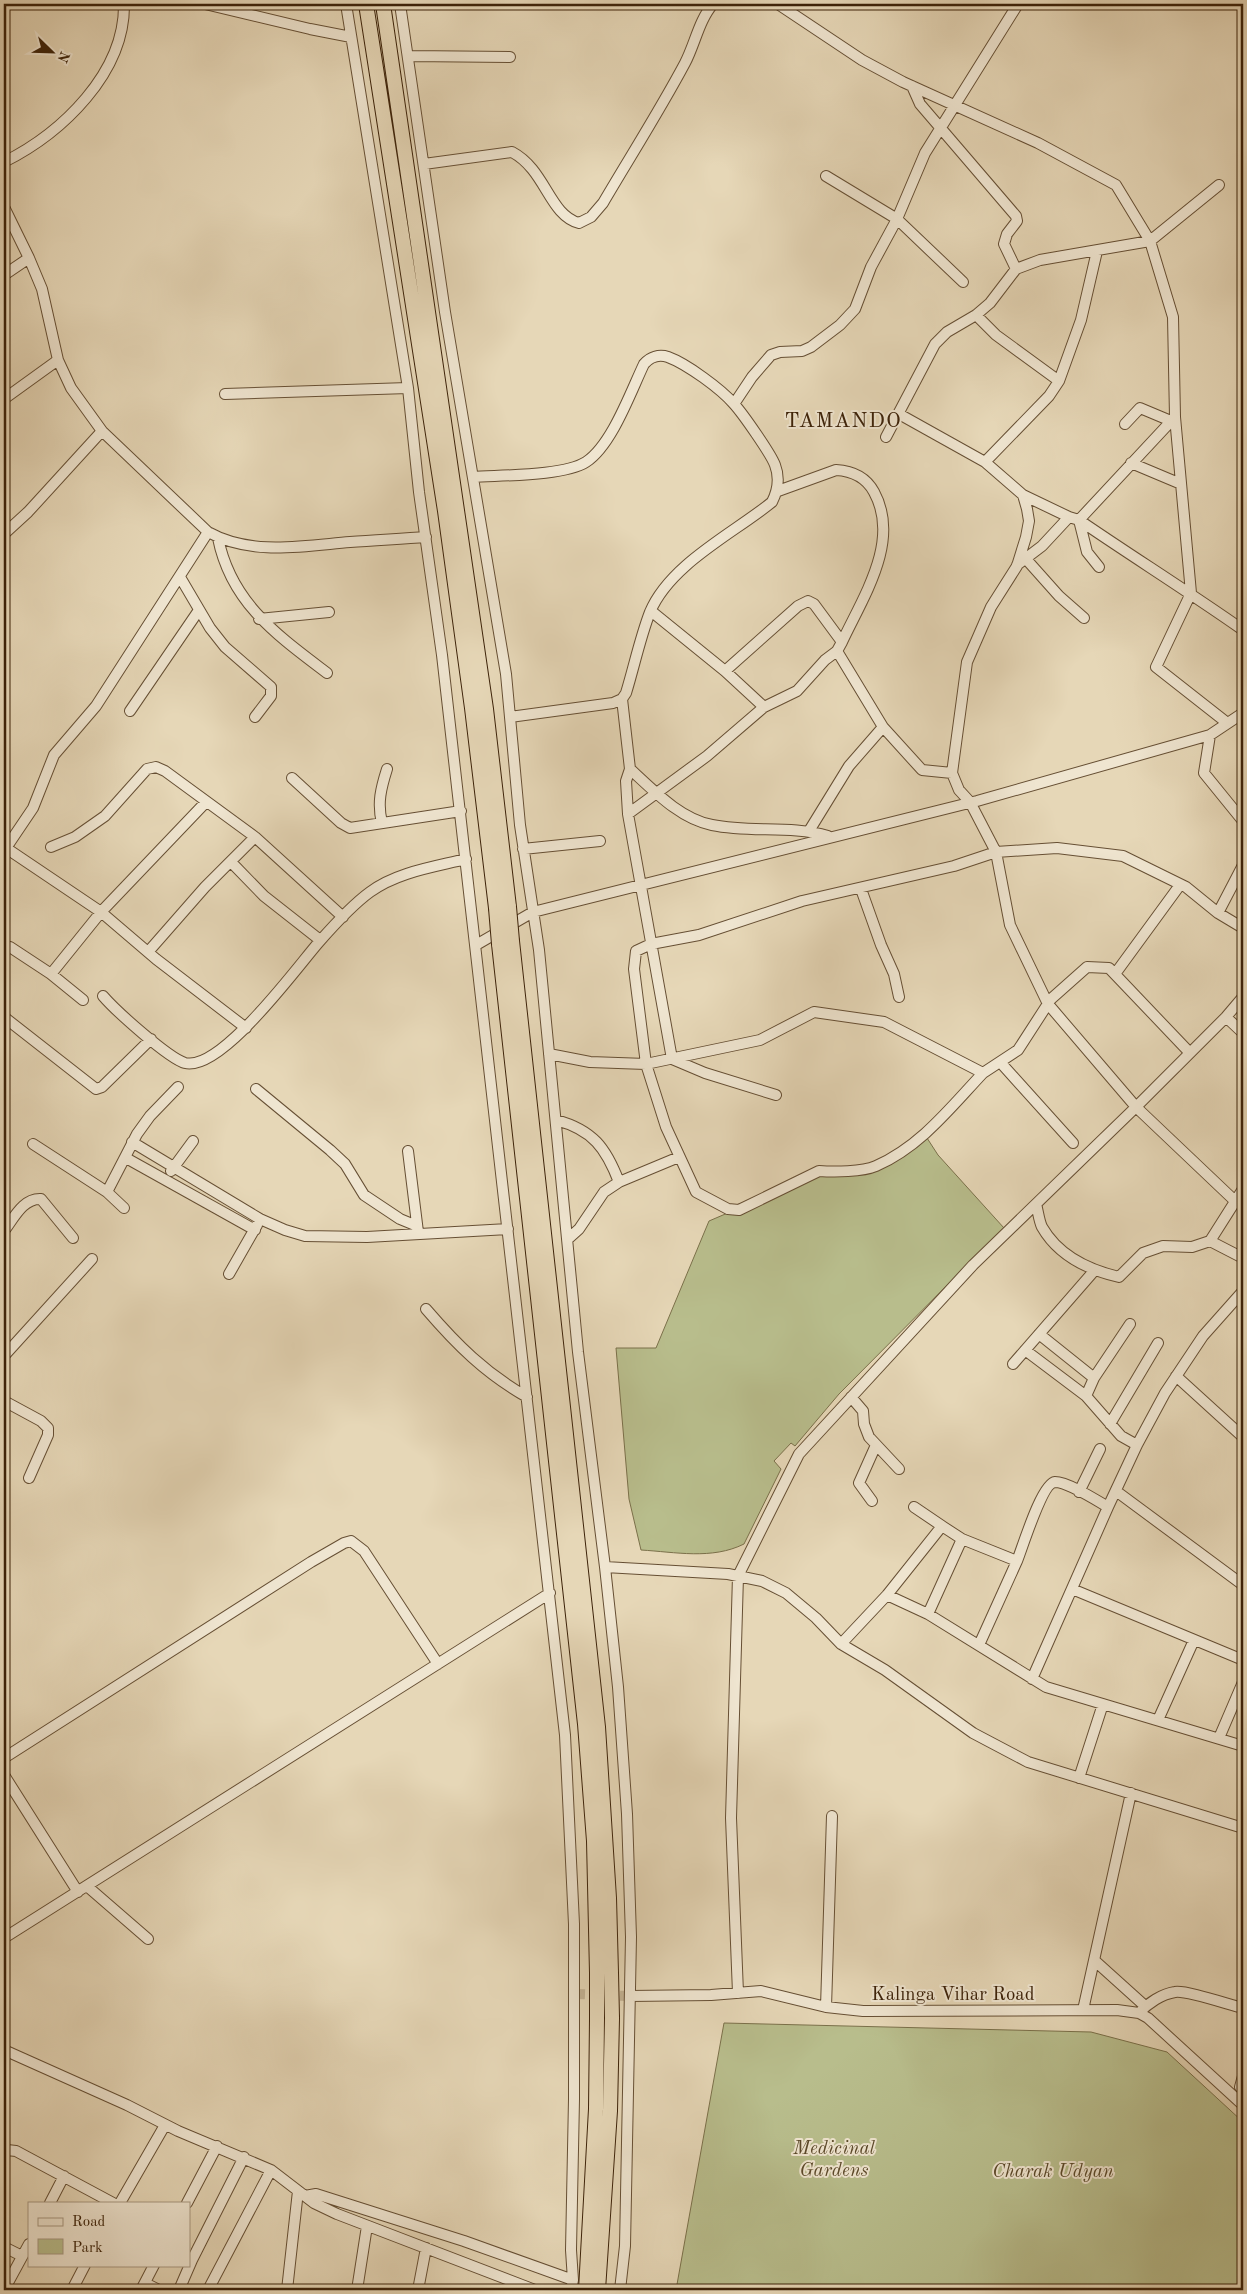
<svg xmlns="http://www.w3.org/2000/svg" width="1247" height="2294" font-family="'Old Standard TT',serif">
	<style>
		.green { fill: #b8bd8c; stroke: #7a704a }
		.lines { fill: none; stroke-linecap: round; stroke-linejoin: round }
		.minor-tunnel { stroke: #c4b394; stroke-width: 10; stroke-dasharray: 10 5; stroke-linecap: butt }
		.minor-casing { stroke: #664f34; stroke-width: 12 }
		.highway-casing { stroke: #3c2209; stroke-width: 16 }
		.minor { stroke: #efe5d0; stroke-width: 10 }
		.highway { stroke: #e6d7b7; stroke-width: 14 }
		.highway-bridge-casing { stroke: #3c2209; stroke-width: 16; stroke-linecap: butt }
		.highway-bridge { stroke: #e6d7b7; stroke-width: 14 }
		.labels { text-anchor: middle; stroke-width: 4; stroke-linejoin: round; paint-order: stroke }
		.street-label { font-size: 19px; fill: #3c2209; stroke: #efe5d0 }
		.park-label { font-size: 19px; font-style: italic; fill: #5b492a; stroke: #efe5d0 }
		.quarter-label { font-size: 21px; letter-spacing: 1px; fill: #3c2209; stroke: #efe5d0 }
	</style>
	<rect width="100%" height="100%" fill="#e6d7b7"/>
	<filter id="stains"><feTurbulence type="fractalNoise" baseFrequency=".004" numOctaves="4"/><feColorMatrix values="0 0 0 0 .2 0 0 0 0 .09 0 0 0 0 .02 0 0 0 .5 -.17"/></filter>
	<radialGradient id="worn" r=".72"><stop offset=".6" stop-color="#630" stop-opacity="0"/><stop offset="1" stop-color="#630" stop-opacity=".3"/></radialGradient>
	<!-- green -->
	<path class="green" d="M 927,1138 L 938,1155 L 1004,1228 L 839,1394 L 795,1446 L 791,1443 L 774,1461 L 781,1469 L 744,1544 C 712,1560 675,1552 641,1550 L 629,1499 L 616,1348 L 656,1348 L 709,1221 L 821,1173 L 877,1168 Z
		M 724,2023 L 1091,2032 L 1167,2052 L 1243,2122 L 1243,2290 L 676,2290 Z"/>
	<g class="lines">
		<!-- minor-tunnel -->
		<path class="minor-tunnel" d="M 575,1994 L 630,1996"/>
		<defs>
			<path id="minor" d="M 205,4 L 310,29 L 351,37
				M 346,4 L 408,388 L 419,492 L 442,655 L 565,1735 L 574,1924 L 574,2099 L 571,2250 L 573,2280 L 571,2290
				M 400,4 L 445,312 L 506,674 L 520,825 L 539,950 L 578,1352 L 605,1567 L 618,1687 L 627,1814 L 631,1937 L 625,2246 L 620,2290
				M 778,4 L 862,60 L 903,82 L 1038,143 L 1116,185 L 1150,241 L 1173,317 L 1175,417 L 1191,593 L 1156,667 L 1226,722
				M 409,56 L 510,57
				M 912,86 L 920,104 L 1016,216 L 1017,221 L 1007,234 L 1004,244 L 1016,269
				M 4,162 C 62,133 125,73 124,4
				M 424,164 L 512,152 C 546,170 549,215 579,223 L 591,217 L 603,203 C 630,157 660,110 685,63 C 695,44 699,20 713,4
				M 826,176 L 897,219 L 963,282
				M 4,207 L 29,258 L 42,289 L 58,360 L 71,388 L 102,431 L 208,532 C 251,556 303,546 350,542 C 375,540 400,539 426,537
				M 4,275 L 29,258
				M 976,315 L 996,335 L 1059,381
				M 225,394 L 408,388
				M 4,399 L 58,360
				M 734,404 L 752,377 L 771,355 L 780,352 L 802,351 L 811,347 L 840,325 L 855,309 L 871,267 L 897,219 L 925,153 L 1018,4
				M 899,414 L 985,462 L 1023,495 L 1027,509 L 1029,521 L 1026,537 L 1017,566 L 991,607 L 967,662 L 952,773 L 959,790 L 970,802 L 996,852 L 1010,925 L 1048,1004 L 1136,1107 L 1235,1201
				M 1125,424 L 1140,408 L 1171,421
				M 886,437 L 935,344 L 947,332 L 976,315 L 990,303 L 1016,269 L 1040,260 L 1150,241 L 1219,185
				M 985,462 L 1049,396 L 1059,381 L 1081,320 L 1097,251
				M 1131,463 L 1181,484
				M 473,477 C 501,475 564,476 586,462 C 612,445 631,391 644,364 C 650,357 659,354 668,357 C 687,364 721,389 734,404 C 743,414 771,454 775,465 C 780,478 778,490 772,502 C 734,533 670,564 650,612 C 640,638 634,667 626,693 L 622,699 L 613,703 L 510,717
				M 1023,495 L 1069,517
				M 4,534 L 28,512 L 102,431
				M 218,538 C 231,603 277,635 327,673
				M 1026,559 L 1059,596 L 1084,618
				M 1017,565 L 1042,546 L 1069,517 L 1079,520 C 1133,557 1189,592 1243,630
				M 1099,567 L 1087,552 L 1079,520 L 1175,417
				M 180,577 L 210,628 L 225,647 L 271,687 L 271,696 L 255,717
				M 651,611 L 725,671 L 764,707
				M 259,619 L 329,612
				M 837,651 L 883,727 L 922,770 L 952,773
				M 725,671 L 798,606 L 808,601 L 814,604 L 842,642
				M 622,699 L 630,769 L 626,781 L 628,814 L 672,1059 L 705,1073 L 776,1095
				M 130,711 L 199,610
				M 1210,735 L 1204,773 L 1243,821
				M 630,769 C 653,790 680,819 712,825 C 751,833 790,825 828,836
				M 292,778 L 341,823 L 350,828 L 461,811
				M 628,814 L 707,756 L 764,707 L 797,691 L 825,660 L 837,651 L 842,642 C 863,597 901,541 874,492 C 866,477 853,471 836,470 L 778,491
				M 382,823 C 377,803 381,788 387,769
				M 809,831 L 849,766 L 883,727
				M 51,847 L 75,837 L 105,816 L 147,769 L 156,767 L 165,771 L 255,837 L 343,917
				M 6,848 L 101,912 L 156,959 L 246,1028
				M 523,849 L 600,841
				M 4,851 L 33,808 L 54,755 L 96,706 L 208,532
				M 231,862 L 264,896 L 320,940
				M 861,889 L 881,945 L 894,974 L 899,997
				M 1218,913 L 1243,865
				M 476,945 L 533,912 L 977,801 L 1210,735 L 1243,713
				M 10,947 L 51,974 L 83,1000
				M 148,952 L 205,887 L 255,837
				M 51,974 L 101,912 L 206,802
				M 1115,974 L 1180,885
				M 103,996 C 115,1010 168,1058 185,1063 C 221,1072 297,967 319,942 C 334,925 352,905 370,892 C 397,872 434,867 466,859
				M 4,1017 L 96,1089 L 102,1087 L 151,1039
				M 1226,1017 L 1243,1033
				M 549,1054 L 590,1062 L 646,1064 L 760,1040 L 814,1012 L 884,1022 L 983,1073 L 1018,1050 L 1051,999 L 1087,967 L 1109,968 L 1190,1053
				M 1000,1062 L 1073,1143
				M 983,1073 C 950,1108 921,1146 876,1166 C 862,1172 834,1172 819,1171 L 739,1210 L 728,1209 L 696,1192 L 666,1127 L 646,1064 L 634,969 L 636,951 L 651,944 L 699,935 L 802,901 L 954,866 L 996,852 L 1057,848 L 1123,856 L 1186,887 L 1218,913 L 1243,928
				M 256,1089 L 330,1150 L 345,1164 L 364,1195 L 400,1219 L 417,1226
				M 556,1120 C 593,1130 606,1148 619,1182
				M 132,1142 L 260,1219 L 285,1230 L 305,1236 L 367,1237 L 508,1229
				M 33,1144 L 107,1192 L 124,1208
				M 408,1151 L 418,1232
				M 126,1158 L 255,1230
				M 171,1171 L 193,1141
				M 107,1192 L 137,1134 L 150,1116 L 178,1087
				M 1036,1204 C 1038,1211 1039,1221 1042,1227 C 1058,1255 1089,1270 1119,1277 L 1143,1253 L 1163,1246 L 1192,1247 L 1210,1241 L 1243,1189
				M 4,1231 C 14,1218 23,1198 41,1199 L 73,1238
				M 569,1238 L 579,1229 L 604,1192 L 619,1182 L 679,1157
				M 1210,1241 L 1243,1258
				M 229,1274 L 257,1225
				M 426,1309 C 457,1345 485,1373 527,1397
				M 1039,1334 L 1094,1378
				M 1025,1350 L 1086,1396 L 1121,1436 L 1137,1445
				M 4,1356 L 92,1259
				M 1013,1364 L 1094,1271
				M 1176,1376 L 1243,1437
				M 1086,1396 L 1094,1378 L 1130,1324
				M 851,1397 L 863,1411 L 864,1424 L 869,1437 L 899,1469
				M 4,1401 L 41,1421 L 48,1428 L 48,1435 L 29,1478
				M 1110,1424 L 1158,1343
				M 1116,1491 L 1243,1585
				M 1079,1492 L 1100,1449
				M 872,1501 L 859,1483 L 876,1445
				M 914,1507 L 942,1526
				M 962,1539 L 1017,1561 L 979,1645
				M 1017,1561 C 1022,1549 1042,1483 1055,1482 C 1068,1482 1096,1500 1108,1507
				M 605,1567 L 728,1574 L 762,1581 L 786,1593 L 816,1618 L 841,1644 L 885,1670 L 973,1733 L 1028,1762 L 1243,1828
				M 1072,1589 L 1243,1660
				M 887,1595 L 928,1614 L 1046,1687 L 1243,1746
				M 841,1644 L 887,1595 L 942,1526 L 962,1539 L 928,1614
				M 1032,1679 L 1108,1507 L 1137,1445 L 1165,1393 L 1203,1336 L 1243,1291
				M 1158,1720 L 1194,1640
				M 1219,1738 L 1243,1682
				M 4,1758 L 311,1562 L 344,1543 L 351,1541 L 364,1551 L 438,1664
				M 4,1775 L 78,1892
				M 1079,1778 L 1103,1704
				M 88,1887 L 148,1939
				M 4,1938 L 550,1593
				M 1094,1960 L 1145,2006
				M 738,1993 L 731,1818 L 738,1576 L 799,1454 L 973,1265 L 1136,1107 L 1226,1017 L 1243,997
				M 630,1996 L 711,1995 L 761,1991 L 826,2007 L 863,2011 L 1117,2010 L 1139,2013 L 1148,2018 L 1243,2105
				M 826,2007 L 832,1816
				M 1083,2010 L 1131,1793
				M 1139,2013 C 1148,2003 1162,1994 1175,1992 C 1186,1990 1230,2005 1243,2008
				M 4,2050 L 127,2105 L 178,2131 L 271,2170 L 314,2203 L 337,2214 L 535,2290
				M 1243,2076 L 1240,2087 L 1243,2088
				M 4,2155 L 7,2150 L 16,2151 L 113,2203
				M 305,2196 L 316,2194 L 464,2241 L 573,2280
				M 50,2203 L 64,2176
				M 120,2203 L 165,2125
				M 187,2203 L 217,2146
				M 4,2247 L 22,2256
				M 145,2283 L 159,2290
				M 4,2290 L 29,2244
				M 72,2290 L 85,2265
				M 141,2290 L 154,2265
				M 179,2290 L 192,2260 L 244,2157
				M 208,2290 L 271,2170
				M 287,2290 L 298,2191
				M 357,2290 L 367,2226
				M 418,2290 L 426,2248"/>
			<path id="highway" d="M 366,4 L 445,511 L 472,708 L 496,908
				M 383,4 L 486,709 L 509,907
				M 512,941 L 598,1727 L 609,1898 L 611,1973
				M 499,944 L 585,1724 L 594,1841 L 597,1973
				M 586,2290 L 596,2109 L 597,2019
				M 598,2290 L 610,2111 L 612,2018"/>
		</defs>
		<!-- minor casing -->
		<use href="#minor" class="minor-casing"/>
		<!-- highway casing -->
		<use href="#highway" class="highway-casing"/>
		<!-- minor -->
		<use href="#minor" class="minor"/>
		<!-- highway -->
		<use href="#highway" class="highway"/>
		<defs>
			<path id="highway-bridge" d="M 509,907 L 512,941
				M 496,908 L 499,944
				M 597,1973 L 597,2019
				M 611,1973 L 612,2018"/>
		</defs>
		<!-- highway-bridge casing -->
		<use href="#highway-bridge" class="highway-bridge-casing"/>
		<!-- highway-bridge -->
		<use href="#highway-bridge" class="highway-bridge"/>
	</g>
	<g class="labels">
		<!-- street labels -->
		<g class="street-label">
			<text x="953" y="2000">Kalinga Vihar Road</text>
		</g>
		<!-- park labels -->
		<g class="park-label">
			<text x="834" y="2154">Medicinal<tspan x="834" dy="22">Gardens</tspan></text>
			<text x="1053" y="2177">Charak Udyan</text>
		</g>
		<!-- quarter labels -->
		<g class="quarter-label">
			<text x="843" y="427">TAMANDO</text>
		</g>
	</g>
	<!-- margin -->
	<rect width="1247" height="2294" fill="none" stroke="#e6d7b7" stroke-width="20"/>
	<rect x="5" y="5" width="1237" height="2284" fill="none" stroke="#3c2209" stroke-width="2.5"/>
	<rect x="10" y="10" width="1227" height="2274" fill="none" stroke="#3c2209"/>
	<!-- legend -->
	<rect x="28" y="2202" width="162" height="65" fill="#efe5d0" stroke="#a79780"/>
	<rect x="38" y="2218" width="25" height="8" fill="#efe5d0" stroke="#a79780"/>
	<text x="72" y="2226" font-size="15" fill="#3c2209">Road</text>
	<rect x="38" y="2239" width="25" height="15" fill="#b8bd8c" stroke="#a79780"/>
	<text x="72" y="2252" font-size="15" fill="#3c2209">Park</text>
	<!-- north arrow -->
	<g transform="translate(52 52) rotate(113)" stroke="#efe5d0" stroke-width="4" paint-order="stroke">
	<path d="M0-4L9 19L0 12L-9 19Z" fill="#3c2209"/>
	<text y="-8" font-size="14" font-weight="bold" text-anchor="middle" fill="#3c2209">N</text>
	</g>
	<rect width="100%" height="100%" filter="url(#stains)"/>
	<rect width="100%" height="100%" fill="url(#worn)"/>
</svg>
